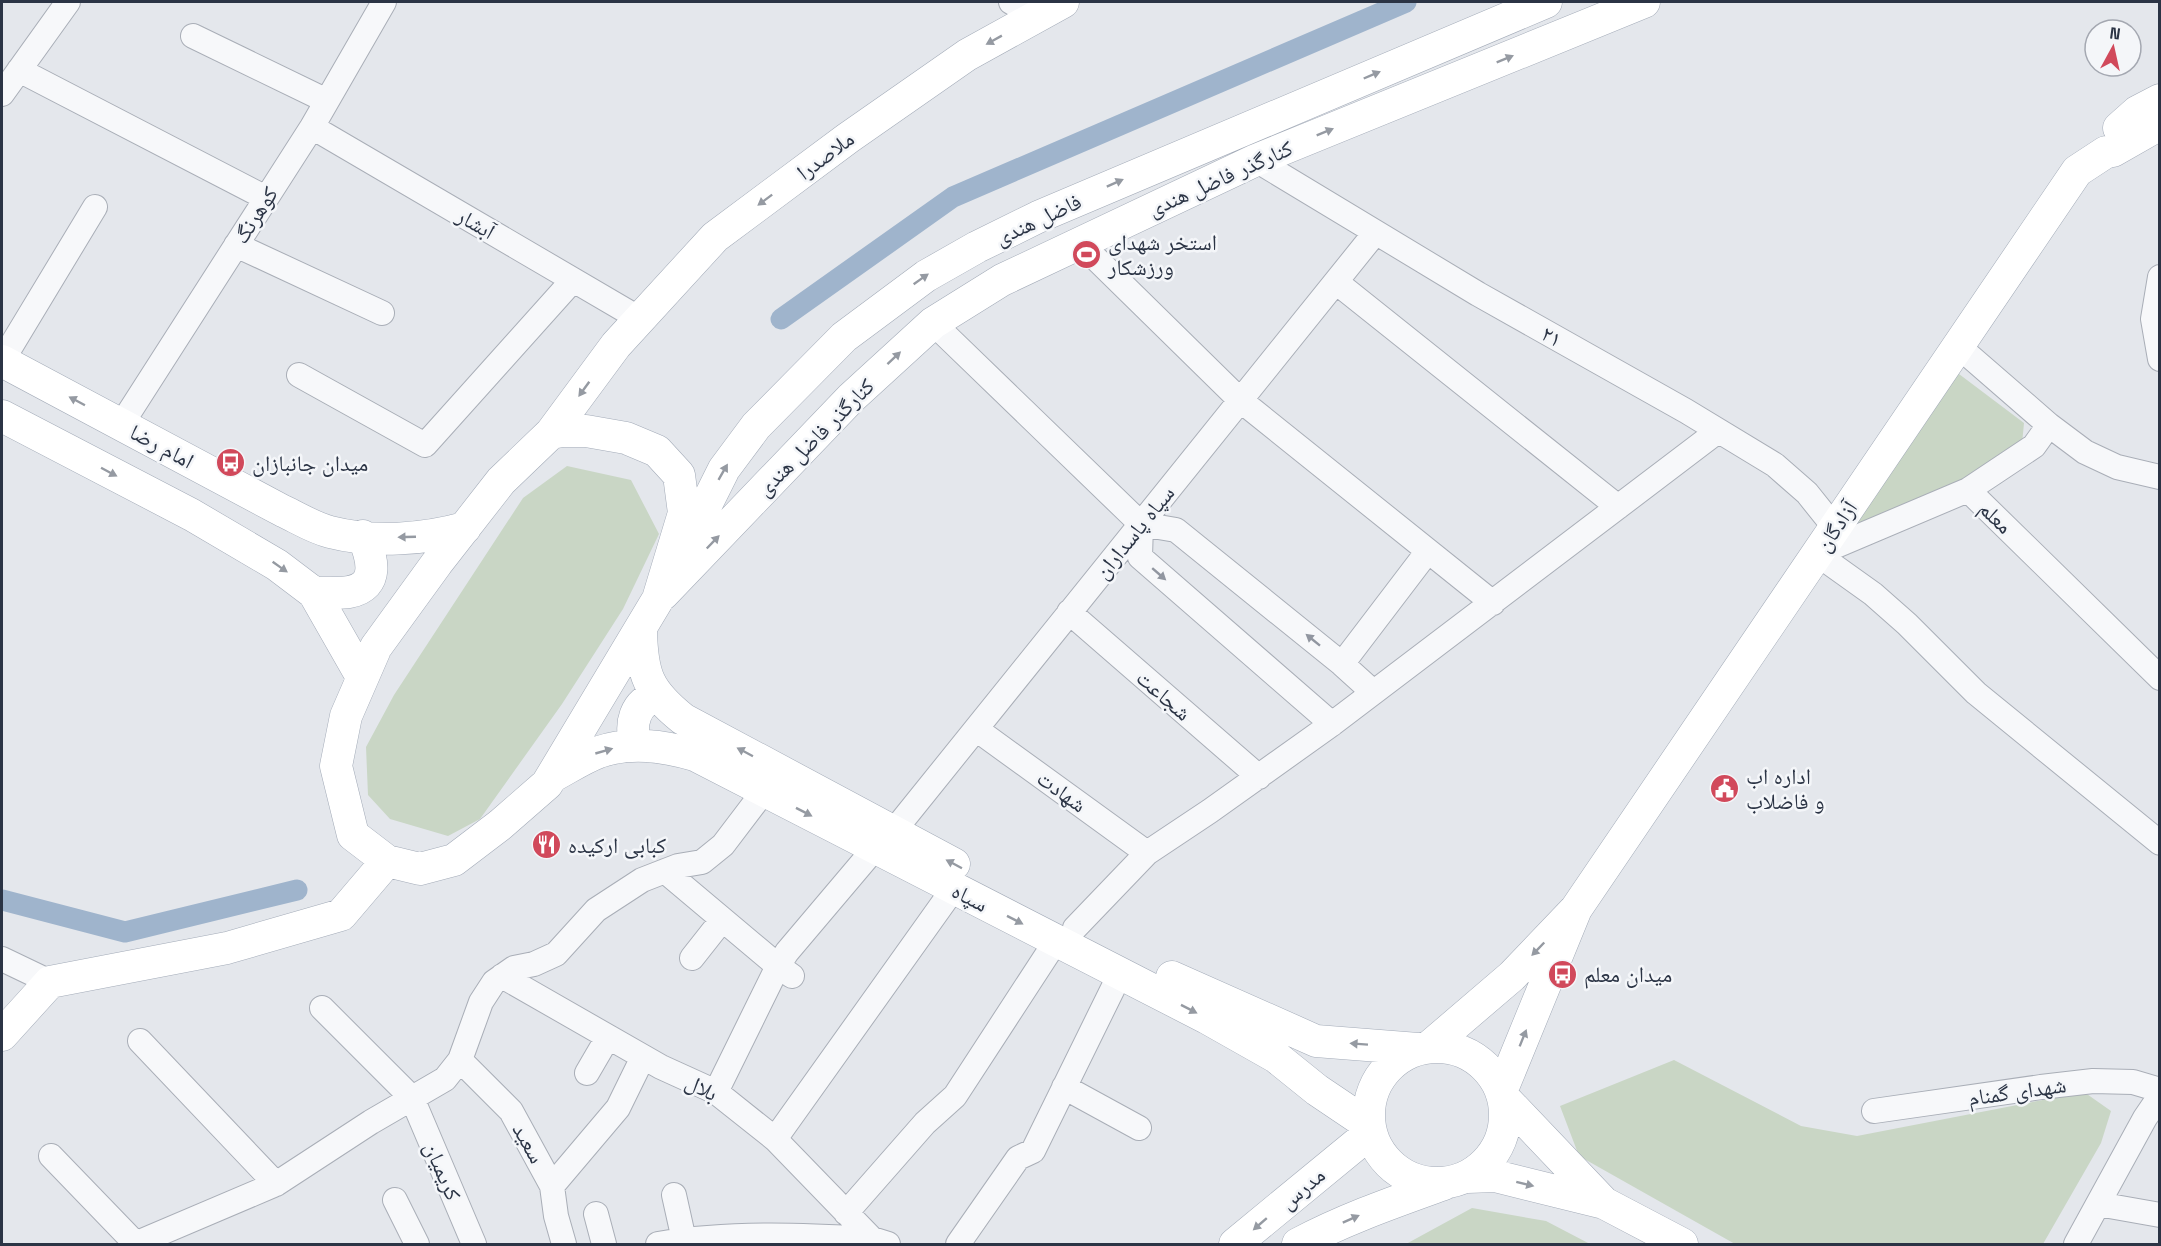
<svg xmlns="http://www.w3.org/2000/svg" width="2161" height="1246" font-family="'Space Grotesk','Noto Naskh Arabic',sans-serif">
	<style>
		.green { fill: #c9d6c5 }
		.lines { fill: none; stroke-linecap: round; stroke-linejoin: round }
		.canal { stroke: #9fb4cc; stroke-width: 21 }
		.minor-casing { stroke: #a9aeb7; stroke-width: 26 }
		.major-casing { stroke: #a3abb8; stroke-width: 33 }
		.minor { stroke: #f7f8fa; stroke-width: 24 }
		.major { stroke: #fff; stroke-width: 32 }
		.oneway { fill: #959aa2 }
		.oneway2 { fill: #9196a0 }
		.labels { text-anchor: middle; stroke-width: 5; stroke-linejoin: round; paint-order: stroke }
		.street-label { font-size: 22px; fill: #2b3445; stroke: #f4f6f9 }
		.poi-label { font-size: 22px; fill: #2b3445; stroke: #f4f6f9; text-anchor: start }
	</style>
	<rect width="100%" height="100%" fill="#e4e7ec"/>
	<!-- green -->
	<path class="green" d="M 1955,371 L 2024,423 L 2022,444 L 1935,497 L 1855,527 Z
		M 567,466 L 631,480 L 659,534 L 623,609 L 562,704 L 480,819 L 448,836 L 390,819 L 368,795 L 366,747 L 394,695 L 523,498 Z
		M 1674,1060 L 1801,1126 L 1857,1136 L 2084,1092 L 2111,1111 L 2101,1143 L 2043,1244 L 1735,1244 L 1579,1156 L 1560,1106 Z
		M 1472,1208 L 1546,1221 L 1590,1244 L 1406,1244 Z"/>
	<g class="lines">
		<!-- canal -->
		<path class="canal" d="M 781,319 L 953,197 L 1406,2
			M 2,900 L 125,932 L 297,890"/>
		<defs>
			<path id="minor" d="M 1011,2 L 1036,17
				M 193,36 L 327,101
				M 19,70 L 266,198
				M 2,94 L 68,2
				M 312,127 L 640,319
				M 1256,160 L 1478,294 L 1686,411 L 1775,465 L 1807,493 L 1835,528
				M 1079,242 L 1240,400 L 1493,603
				M 236,245 L 382,313
				M 2160,277 L 2153,319 L 2160,359
				M 1336,282 L 1618,507
				M 933,323 L 1141,524 L 1176,530 L 1342,664 L 1373,692
				M 1958,346 L 2049,425 L 2034,446 L 1968,490 L 2160,678
				M 2,361 L 95,207
				M 299,375 L 425,445 L 573,280
				M 121,425 L 312,127 L 384,2
				M 2049,425 L 2085,452 L 2117,467 L 2160,477
				M 1141,524 L 1140,557 L 1332,724
				M 1817,554 L 1873,594 L 1907,624 L 1976,693 L 2160,843
				M 1817,554 L 1968,490
				M 1069,612 L 1259,777
				M 1342,664 L 1428,551
				M 976,729 L 1147,853
				M 893,832 L 1375,233
				M 665,871 L 778,966 L 792,976
				M 1075,928 L 1147,853 L 1210,811 L 1332,724 L 1718,431
				M 692,958 L 722,920
				M 2,959 L 50,982
				M 502,976 L 661,1067 L 716,1092 L 775,1139 L 872,1239
				M 322,1008 L 412,1098 L 474,1244
				M 140,1041 L 276,1184
				M 460,1060 L 511,1111 L 552,1186 L 556,1216 L 564,1244
				M 587,1073 L 608,1037
				M 1064,1087 L 1139,1128
				M 716,1092 L 778,966 L 787,952 L 875,848
				M 1874,1111 L 2041,1087 L 2093,1081 L 2133,1082 L 2160,1090
				M 775,1139 L 954,888
				M 51,1156 L 136,1244
				M 552,1186 L 618,1108 L 643,1057
				M 674,1195 L 684,1240
				M 395,1200 L 417,1244
				M 2098,1204 L 2160,1215
				M 846,1213 L 925,1123 L 955,1096 L 1056,941
				M 596,1214 L 604,1244
				M 135,1244 L 276,1184 L 371,1122 L 445,1079 L 460,1060 L 481,1002 L 494,982 L 514,968 L 534,964 L 556,954 L 596,910 L 642,880 L 678,866 L 702,862 L 723,845 L 764,791
				M 658,1244 C 728,1232 801,1235 872,1239 L 888,1244
				M 958,1244 L 1018,1158 L 1033,1151 L 1120,974
				M 2076,1244 L 2145,1118 L 2160,1096"/>
			<path id="major" d="M 2119,128 L 2137,112 L 2160,100
				M 2,361 L 283,511 C 298,518 314,528 330,532 C 373,543 422,540 465,528
				M 2,416 L 192,515 L 277,565 L 314,593 L 362,677
				M 562,431 L 586,431 L 626,438 L 657,451 L 679,475 L 684,513 L 658,599 L 547,784 L 500,825 L 454,860 L 420,869 L 387,861 L 353,835 L 336,766 L 346,716 L 376,647 L 437,563 L 501,481 L 551,433 Z
				M 551,433 L 616,345 L 715,237 L 848,138 L 967,55 L 1063,2
				M 686,545 L 724,469 L 756,426 L 844,337 L 926,276 L 977,247 L 1038,217 L 1546,2
				M 314,593 C 326,592 338,594 349,592 C 381,586 372,557 363,536
				M 663,594 L 851,398 L 933,323 L 1002,280 L 1256,160 L 1644,2
				M 641,631 C 642,675 648,691 683,719 L 954,864
				M 637,745 C 628,727 635,700 658,696
				M 553,776 C 568,768 583,758 599,752 C 631,741 663,746 695,755 L 1207,1018 L 1276,1057 L 1317,1090 L 1369,1125
				M 1576,909 L 2077,171 L 2106,152 L 2113,151 L 2160,124
				M 1172,977 L 1316,1041 L 1418,1049
				M 2,1035 L 50,982 L 227,948 L 341,915 L 387,861
				M1369 1115a68 68 0 1 1 136 0a68 68 0 1 1-136 0Z
				M 1429,1047 L 1512,976 L 1576,909 L 1501,1092
				M 1467,1177 L 1495,1176 L 1604,1203 L 1503,1097
				M 1604,1203 L 1682,1244
				M 1235,1244 L 1370,1133
				M 1298,1244 C 1345,1219 1394,1202 1444,1184"/>
		</defs>
		<!-- minor casing -->
		<use href="#minor" class="minor-casing"/>
		<!-- major casing -->
		<use href="#major" class="major-casing"/>
		<!-- minor -->
		<use href="#minor" class="minor"/>
		<!-- major -->
		<use href="#major" class="major"/>
	</g>
	<!-- one-way arrows -->
	<defs><path id="oneway-solid" d="M-6-.8H1V-3.2L6.5 0L1 3.2V.8H-6Z" transform="scale(1.5)"/></defs>
	<g class="oneway">
		<use href="#oneway-solid" transform="translate(994 40) rotate(151)"/>
		<use href="#oneway-solid" transform="translate(1505 59) rotate(-22)"/>
		<use href="#oneway-solid" transform="translate(1372 75) rotate(-23)"/>
		<use href="#oneway-solid" transform="translate(1325 132) rotate(-22)"/>
		<use href="#oneway-solid" transform="translate(1115 183) rotate(-24)"/>
		<use href="#oneway-solid" transform="translate(765 200) rotate(143)"/>
		<use href="#oneway-solid" transform="translate(921 279) rotate(-35)"/>
		<use href="#oneway-solid" transform="translate(894 358) rotate(-43)"/>
		<use href="#oneway-solid" transform="translate(584 389) rotate(126)"/>
		<use href="#oneway-solid" transform="translate(77 401) rotate(-152)"/>
		<use href="#oneway-solid" transform="translate(109 472) rotate(28)"/>
		<use href="#oneway-solid" transform="translate(723 472) rotate(-60)"/>
		<use href="#oneway-solid" transform="translate(407 537) rotate(178)"/>
		<use href="#oneway-solid" transform="translate(713 542) rotate(-46)"/>
		<use href="#oneway-solid" transform="translate(280 567) rotate(35)"/>
		<use href="#oneway-solid" transform="translate(604 751) rotate(-16)"/>
		<use href="#oneway-solid" transform="translate(745 752) rotate(-152)"/>
		<use href="#oneway-solid" transform="translate(804 812) rotate(27)"/>
		<use href="#oneway-solid" transform="translate(954 864) rotate(-152)"/>
		<use href="#oneway-solid" transform="translate(1015 920) rotate(27)"/>
		<use href="#oneway-solid" transform="translate(1538 949) rotate(134)"/>
		<use href="#oneway-solid" transform="translate(1189 1009) rotate(27)"/>
		<use href="#oneway-solid" transform="translate(1523 1038) rotate(-68)"/>
		<use href="#oneway-solid" transform="translate(1359 1044) rotate(-176)"/>
		<use href="#oneway-solid" transform="translate(1525 1184) rotate(14)"/>
		<use href="#oneway-solid" transform="translate(1351 1219) rotate(-24)"/>
		<use href="#oneway-solid" transform="translate(1260 1224) rotate(139)"/>
	</g>
	<g class="oneway2">
		<use href="#oneway-solid" transform="translate(1159 574) rotate(41)"/>
		<use href="#oneway-solid" transform="translate(1313 640) rotate(-141)"/>
	</g>
	<!-- icons -->
	<defs>
		<symbol id="stadium-disc" viewBox="-11 -11 22 22"><circle r="9.5" fill="#d1495b" stroke="#f4f6f9"/><path d="M0-5a6.5 5 0 1 0 0 10a6.5 5 0 1 0 0-10ZM-3.5-1.8h7v3.6h-7Z" fill="#fff"/></symbol>
		<symbol id="bus-disc" viewBox="-11 -11 22 22"><circle r="9.5" fill="#d1495b" stroke="#f4f6f9"/><path d="M-5-6H5V4H4V6H2V4H-2V6H-4V4H-5ZM-3.5-4V0h7V-4ZM-3.5 1.2v1.5H-2V1.2ZM2 1.2v1.5H3.5V1.2Z" fill="#fff"/></symbol>
		<symbol id="civic-disc" viewBox="-11 -11 22 22"><circle r="9.5" fill="#d1495b" stroke="#f4f6f9"/><path d="M-.6-6.5H3V-4.5H.6V-3L4-1V1h2V6H-6V1h2V-1L-.6-3ZM-1.2 2.5V6h2.4V2.5Z" fill="#fff"/></symbol>
		<symbol id="restaurant-disc" viewBox="-11 -11 22 22"><circle r="9.5" fill="#d1495b" stroke="#f4f6f9"/><path d="M-5-6h1v4h1v-4h1v4h1v-4h1v5L-1.5 .5V6h-2V.5L-5-1ZM5-6V6H3V1.5H1.5Q1.5-4 5-6Z" fill="#fff"/></symbol>
	</defs>
	<g fill-rule="evenodd">
		<use href="#stadium-disc" x="1070" y="238" width="33" height="33"/>
		<use href="#bus-disc" x="214" y="446" width="33" height="33"/>
		<use href="#civic-disc" x="1708" y="772" width="33" height="33"/>
		<use href="#restaurant-disc" x="530" y="828" width="33" height="33"/>
		<use href="#bus-disc" x="1546" y="958" width="33" height="33"/>
	</g>
	<g class="labels">
		<!-- street labels -->
		<g class="street-label">
			<text transform="translate(825 155) rotate(-37)" y="8">ملاصدرا</text>
			<text transform="translate(1220 178) rotate(-24)" y="8">کنارگذر فاضل هندی</text>
			<text transform="translate(255 215) rotate(-57)" y="8">کوهرنگ</text>
			<text transform="translate(1038 219) rotate(-25)" y="8">فاضل هندی</text>
			<text transform="translate(476 223) rotate(30)" y="8">آبشار</text>
			<text transform="translate(1552 336) rotate(29)" y="8">۲۱</text>
			<text transform="translate(815 437) rotate(-45)" y="8">کنارگذر فاضل هندی</text>
			<text transform="translate(162 446) rotate(28)" y="8">امام رضا</text>
			<text transform="translate(1996 517) rotate(44)" y="8">معلم</text>
			<text transform="translate(1836 526) rotate(-56)" y="8">آزادگان</text>
			<text transform="translate(1134 532) rotate(-51)" y="8">سپاه پاسداران</text>
			<text transform="translate(1164 695) rotate(41)" y="8">شجاعت</text>
			<text transform="translate(1062 791) rotate(36)" y="8">شهادت</text>
			<text transform="translate(970 897) rotate(27)" y="8">سپاه</text>
			<text transform="translate(702 1087) rotate(28)" y="8">بلال</text>
			<text transform="translate(2017 1091) rotate(-8)" y="8">شهدای گمنام</text>
			<text transform="translate(529 1143) rotate(61)" y="8">سعید</text>
			<text transform="translate(443 1171) rotate(67)" y="8">کریمیان</text>
			<text transform="translate(1302 1188) rotate(-40)" y="8">مدرس</text>
		</g>
		<!-- poi labels -->
		<g class="poi-label">
			<text x="1108" y="250">استخر شهدای<tspan x="1108" dy="25">ورزشکار</tspan></text>
			<text x="252" y="471">میدان جانبازان</text>
			<text x="1746" y="784">اداره اب<tspan x="1746" dy="25">و فاضلاب</tspan></text>
			<text x="568" y="853">کبابی ارکیده</text>
			<text x="1584" y="982">میدان معلم</text>
		</g>
	</g>
	<!-- border -->
	<rect width="2161" height="1246" fill="none" stroke="#2b3445" stroke-width="6"/>
	<!-- north arrow -->
	<g transform="translate(2113 48) rotate(8)"><circle r="28" fill="#f4f6f9" stroke="#a4a8b1" stroke-width="1.5"/>
	<path d="M0-4.5L10 22L0 15L-10 22Z" fill="#d1495b"/>
	<text y="-9" font-size="16" font-weight="bold" text-anchor="middle" fill="#2b3445">N</text>
	</g>
</svg>
